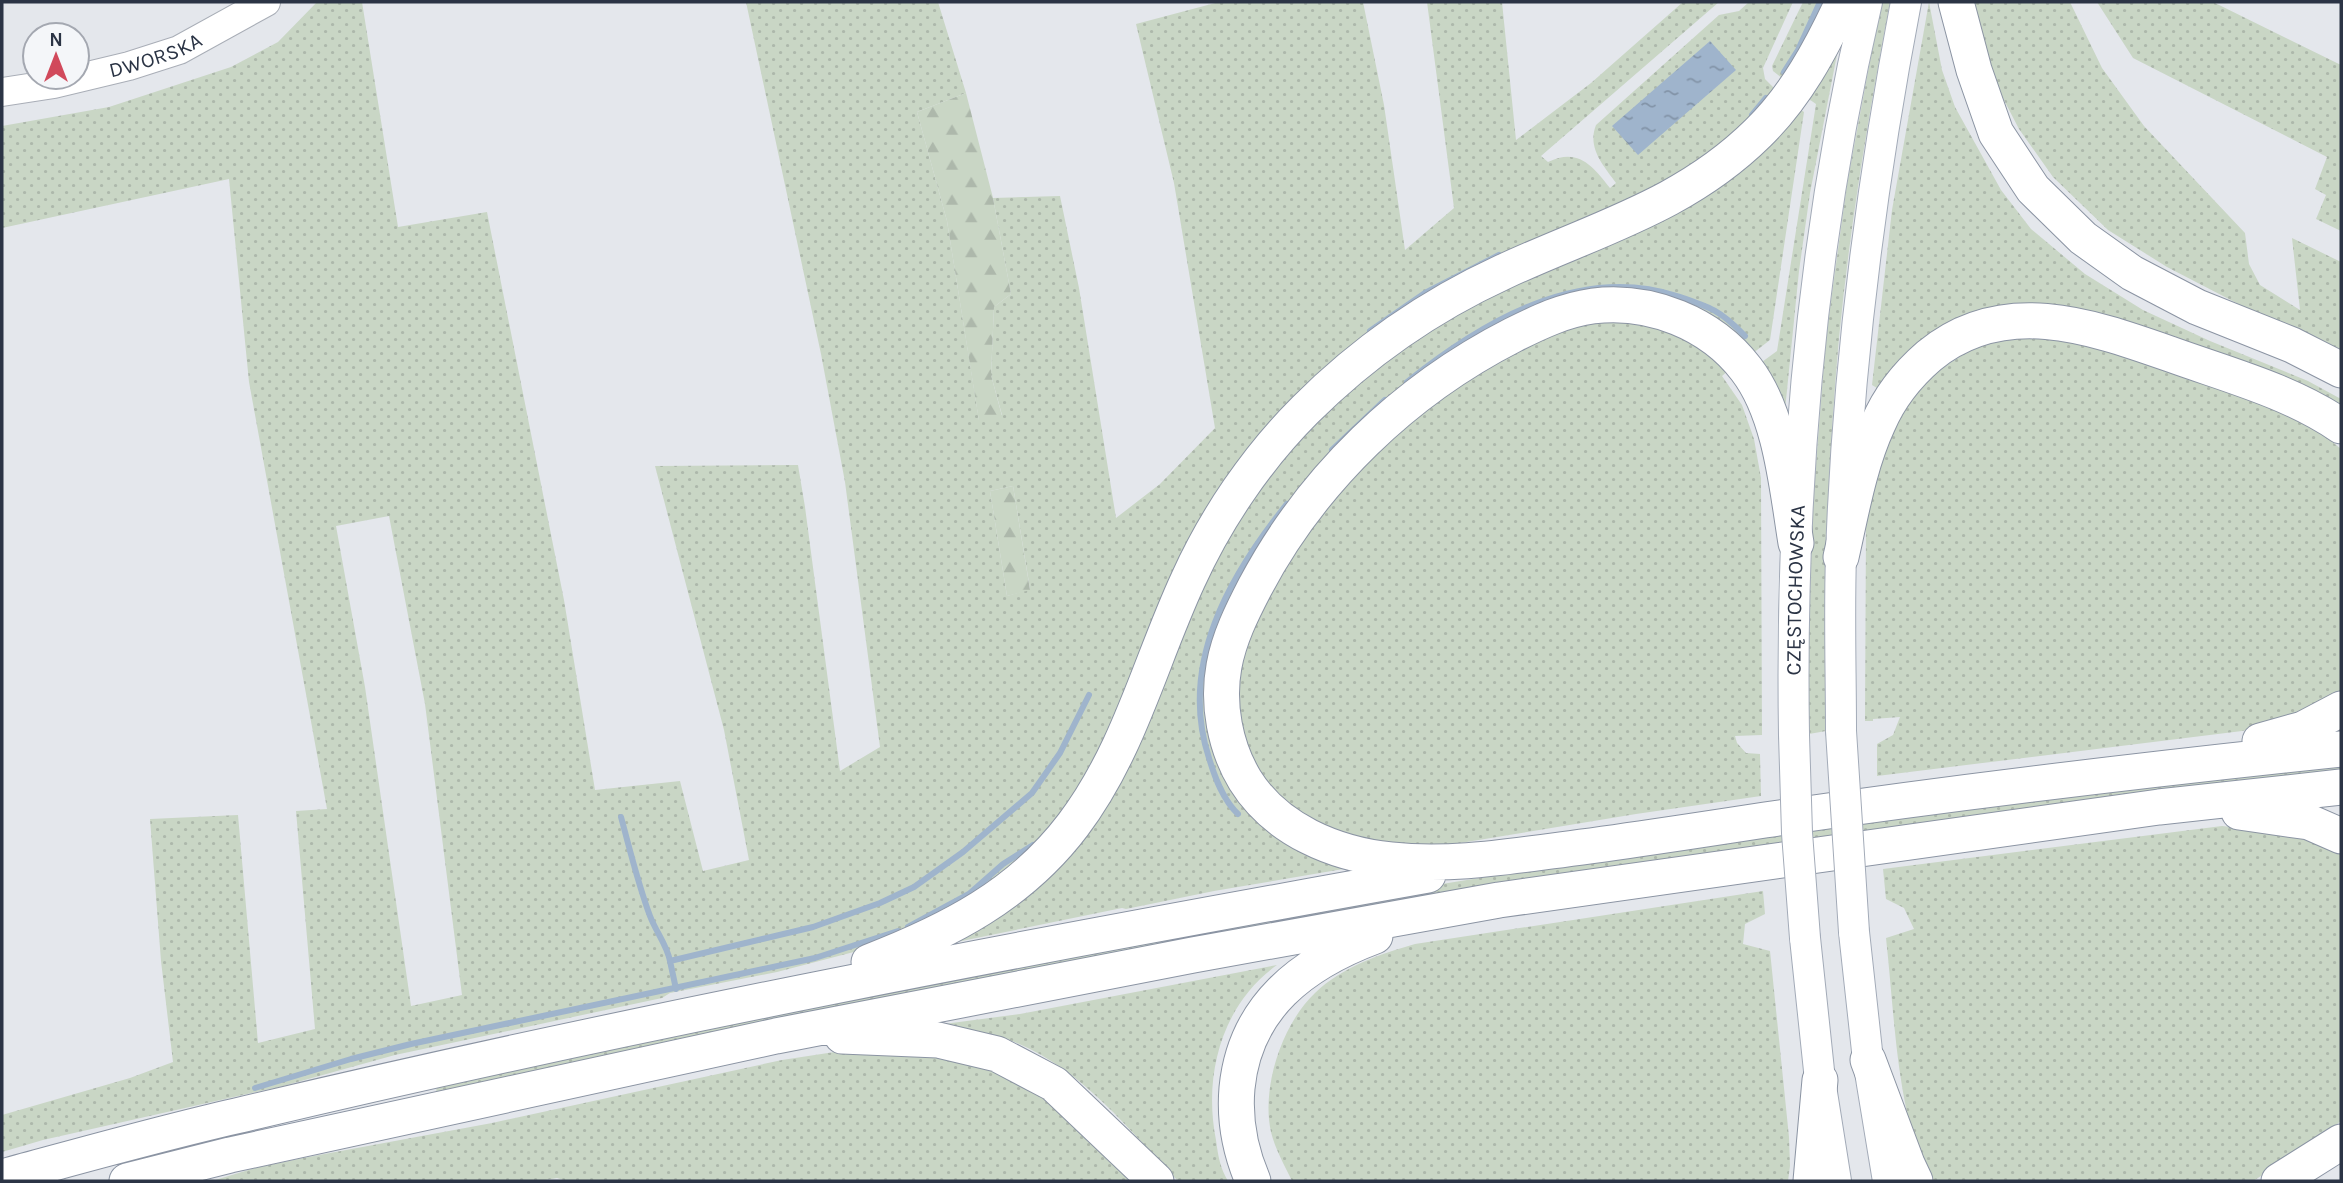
<svg xmlns="http://www.w3.org/2000/svg" width="2343" height="1183" font-family="Karla,sans-serif">
	<style>
		.grass { fill: url(#grass-dots); fill-rule: evenodd }
		.forest { fill: url(#forest-firs) }
		.water { fill: url(#water-ripples) }
		.lines { fill: none; stroke-linecap: round; stroke-linejoin: round }
		.stream { stroke: #9fb4cc; stroke-width: 6 }
		.secondary-casing { stroke: #a9aeb7; stroke-width: 30 }
		.primary-casing { stroke: #a3abb8; stroke-width: 32 }
		.highway-casing { stroke: #8b94a3; stroke-width: 37 }
		.secondary { stroke: #fff; stroke-width: 28 }
		.primary { stroke: #fff; stroke-width: 30 }
		.highway { stroke: #fff; stroke-width: 35 }
		.primary-bridge-casing { stroke: #a3abb8; stroke-width: 32; stroke-linecap: butt }
		.primary-bridge { stroke: #fff; stroke-width: 30 }
		.labels { text-anchor: middle; stroke-width: 6; stroke-linejoin: round; paint-order: stroke }
		.street-label { font-size: 21px; fill: #2b3445; stroke: #f4f6f9 }
	</style>
	<defs>
		<pattern id="grass-dots" width="8" height="8" patternUnits="userSpaceOnUse" patternTransform="scale(1.75)"><rect width="8" height="8" fill="#c9d6c5"/><path d="M2 2h.1M6 6h.1" fill="none" stroke="#adb8ab" stroke-width="1.8" stroke-linecap="round"/></pattern>
		<pattern id="forest-firs" width="22" height="20" patternUnits="userSpaceOnUse" patternTransform="scale(1.75)"><rect width="22" height="20" fill="#c9d6c5"/><path d="M5 1l3.5 6h-7zM16 11l3.5 6h-7z" fill="#adb8ab"/></pattern>
		<pattern id="water-ripples" width="26" height="14" patternUnits="userSpaceOnUse" patternTransform="scale(1.75)"><rect width="26" height="14" fill="#9fb4cc"/><path d="M2 4q2-2 4 0t4 0M15 11q2-2 4 0t4 0" fill="none" stroke="#8293a7"/></pattern>
	</defs>
	<rect width="100%" height="100%" fill="#e4e7ec"/>
	<!-- grass -->
	<path class="grass" d="M 317,2 L 362,2 L 398,227 L 487,212 L 564,600 L 595,790 L 680,781 L 703,871 L 749,860 L 724,730 L 655,466 L 798,465 L 805,507 L 840,771 L 880,747 L 845,482 L 821,354 L 746,2 L 938,2 L 966,93 L 917,112 L 947,221 L 979,420 L 1002,415 L 991,375 L 994,307 L 1011,294 L 993,198 L 1060,196 L 1079,288 L 1116,518 L 1160,484 L 1215,428 L 1174,183 L 1136,24 L 1219,2 L 1363,2 L 1384,105 L 1405,250 L 1454,208 L 1427,2 L 1502,2 L 1516,140 L 1591,83 L 1683,2 L 1719,2 L 1541,156 L 1548,162 C 1578,147 1593,166 1610,188 L 1616,183 C 1603,165 1587,148 1596,125 L 1719,15 L 1739,11 L 1749,2 L 1793,2 L 1763,68 L 1765,79 L 1779,93 L 1728,145 L 1322,375 L 1079,797 L 999,883 L 873,947 L 777,972 L 670,993 L 662,998 L 395,1055 L 283,1086 L 43,1140 L 2,1152 L 2,1115 L 130,1078 L 173,1062 L 161,961 L 150,819 L 238,815 L 258,1043 L 315,1029 L 296,811 L 327,809 L 249,382 L 229,179 L 2,228 L 2,126 L 109,107 L 231,67 L 278,42 ZM 1013,486 L 1030,589 L 1007,596 L 990,491 ZM 389,516 L 425,704 L 462,995 L 411,1006 L 365,687 L 336,526 Z
		M 1803,2 L 1830,2 L 1787,82 L 1773,71 L 1772,66 Z
		M 1881,2 L 1890,2 C 1869,113 1850,225 1839,338 C 1827,469 1824,600 1826,731 L 1809,734 L 1809,619 L 1813,502 L 1826,337 L 1847,184 Z
		M 1929,2 L 1942,70 L 1955,107 L 2001,190 L 2031,229 L 2085,274 L 2143,310 L 2210,341 L 2308,381 L 2341,399 L 2341,409 C 2298,391 2256,374 2213,356 C 2142,327 2056,286 1977,311 C 1960,316 1922,340 1909,352 C 1897,363 1887,376 1877,388 L 1872,385 L 1892,210 Z
		M 1973,2 L 2070,2 L 2102,68 L 2144,126 L 2245,233 L 2249,264 L 2260,285 L 2300,310 L 2292,238 L 2341,262 L 2341,350 L 2250,310 L 2167,267 L 2108,230 L 2053,177 L 2019,129 L 1992,77 Z
		M 2097,2 L 2213,2 L 2341,65 L 2341,231 L 2316,219 L 2326,195 L 2315,189 L 2327,157 L 2133,58 Z
		M 1841,34 L 1810,193 L 1799,271 L 1784,420 L 1755,367 L 1777,351 L 1816,104 L 1803,95 Z
		M 1795,106 L 1804,112 L 1770,340 L 1748,357 L 1571,298 L 1287,514 L 1215,743 L 1355,867 L 1214,891 L 1126,909 L 1122,908 L 942,945 L 1025,889 L 1256,488 L 1366,369 Z
		M 1592,317 L 1682,331 L 1730,369 L 1722,376 L 1742,405 L 1754,439 L 1761,478 L 1762,735 L 1735,736 L 1737,743 L 1746,753 L 1760,754 L 1761,796 L 1636,814 L 1448,845 L 1373,846 L 1296,819 L 1245,759 L 1234,659 L 1315,510 L 1454,380 Z
		M 2019,334 L 2062,334 L 2271,407 L 2318,430 L 2341,449 L 2341,690 C 2315,715 2276,722 2242,731 L 1877,776 L 1877,744 L 1893,735 L 1900,717 L 1873,719 L 1873,721 L 1865,721 L 1866,527 L 1877,459 L 1916,385 L 1978,345 Z
		M 2341,760 L 2341,772 L 436,1094 L 437,1083 L 675,1033 L 1442,884 L 1652,850 Z
		M 2222,826 L 2288,833 L 2341,853 L 2341,1121 L 2301,1151 L 2253,1181 L 1928,1181 C 1896,1104 1895,1020 1886,938 L 1914,929 L 1904,908 L 1886,899 L 1883,869 Z
		M 1763,891 L 1765,914 L 1745,924 L 1743,944 L 1770,951 L 1789,1137 L 1790,1166 L 1788,1181 L 1292,1181 C 1285,1166 1275,1149 1271,1132 C 1261,1088 1282,1024 1315,993 C 1342,967 1380,954 1415,944 Z
		M 1277,965 C 1222,1004 1203,1075 1216,1140 C 1218,1155 1220,1168 1228,1181 L 1178,1181 C 1126,1127 1080,1066 1007,1039 C 987,1032 965,1029 944,1024 L 1020,1014 Z
		M 901,1048 L 1019,1077 L 1141,1181 L 567,1181 L 557,1178 L 540,1181 L 212,1181 L 255,1168 L 303,1158 L 492,1123 L 782,1060 L 841,1051 Z"/>
	<!-- forest -->
	<path class="forest" d="M 966,93 L 993,198 L 1011,294 L 994,307 L 991,375 L 1002,416 L 979,421 L 947,221 L 917,112 Z
		M 1013,486 L 1030,590 L 1007,596 L 990,491 Z"/>
	<!-- water -->
	<path class="water" d="M 1710,41 L 1736,70 L 1638,155 L 1612,126 Z"/>
	<g class="lines">
		<!-- stream -->
		<path class="stream" d="M 1784,72 L 1798,50 L 1820,2
			M 1752,115 L 1766,98
			M 1370,331 L 1425,293 L 1499,255
			M 1407,382 C 1482,322 1579,264 1677,296 C 1710,307 1720,310 1745,336
			M 1332,450 L 1385,400
			M 1238,814 C 1223,800 1215,778 1209,758 C 1178,664 1230,575 1287,504
			M 621,817 C 630,850 638,884 650,916 C 656,932 667,945 670,961
			M 908,927 L 969,894 L 1003,864 L 1033,845
			M 676,989 L 670,961 L 813,927 L 880,903 L 914,887 L 963,852 L 1032,793 L 1060,753 L 1089,695
			M 255,1088 L 351,1059 L 411,1044 L 815,958 L 898,931"/>
		<defs>
			<g id="secondary">
				<path id="s1" d="M 2,92 L 54,84 L 129,66 L 179,50 L 266,2"/>
			</g>
			<g id="primary">
				<path d="M 1841,731 C 1841,673 1839,614 1841,556 C 1847,369 1871,185 1906,2"/>
				<path id="s2" d="M 1794,735 C 1790,490 1811,241 1867,2"/>
				<path d="M 1854,932 L 1868,1060 L 1888,1181"/>
				<path d="M 1805,938 L 1820,1080 L 1836,1181"/>
			</g>
			<path id="highway" d="M 1956,2 L 1974,70 L 1996,133 L 2033,189 L 2083,238 L 2132,273 L 2197,307 L 2292,345 L 2341,370
				M 1796,543 C 1787,488 1781,414 1746,369 C 1711,323 1650,299 1593,306 C 1564,310 1539,322 1513,335 C 1405,390 1312,479 1255,587 C 1242,612 1229,638 1224,666 C 1217,704 1225,747 1245,780 C 1276,830 1335,854 1391,860 C 1445,866 1499,858 1552,851 C 1623,842 1694,831 1765,820 C 1957,792 2149,769 2341,749
				M 1841,557 C 1851,513 1859,465 1878,424 C 1889,398 1907,375 1929,356 C 2003,295 2090,326 2170,354 C 2228,375 2290,391 2341,426
				M 2260,741 L 2303,729 L 2341,709
				M 2239,812 L 2309,822 L 2341,836
				M 869,962 C 949,931 1020,895 1073,825 C 1129,751 1150,662 1188,580 C 1216,518 1257,458 1305,410 C 1363,352 1429,306 1503,272 C 1595,229 1683,207 1758,133 C 1796,96 1821,49 1843,2
				M 842,1036 L 938,1040 L 997,1054 L 1054,1084 L 1156,1181
				M 1868,1060 L 1907,1164 L 1915,1181
				M 2,1177 C 80,1156 157,1134 236,1116 C 630,1022 1029,946 1428,875
				M 127,1181 L 230,1155 L 776,1036 L 1193,955 L 1499,900 L 2159,807 L 2341,787
				M 1253,1181 C 1240,1151 1234,1122 1237,1088 C 1245,1006 1303,963 1375,936
				M 1811,1181 L 1820,1080
				M 2279,1181 L 2341,1142"/>
		</defs>
		<!-- secondary casing -->
		<use href="#secondary" class="secondary-casing"/>
		<!-- primary casing -->
		<use href="#primary" class="primary-casing"/>
		<!-- highway casing -->
		<use href="#highway" class="highway-casing"/>
		<!-- secondary -->
		<use href="#secondary" class="secondary"/>
		<!-- primary -->
		<use href="#primary" class="primary"/>
		<!-- highway -->
		<use href="#highway" class="highway"/>
		<defs>
			<path id="primary-bridge" d="M 1841,731 L 1854,932
				M 1794,735 L 1797,833 L 1805,938"/>
		</defs>
		<!-- primary-bridge casing -->
		<use href="#primary-bridge" class="primary-bridge-casing"/>
		<!-- primary-bridge -->
		<use href="#primary-bridge" class="primary-bridge"/>
	</g>
	<g class="labels">
		<!-- street labels -->
		<g class="street-label">
			<text dy="7" stroke="none"><textPath href="#s1" startOffset="158">DWORSKA</textPath></text>
			<text dy="7" stroke="none"><textPath href="#s2" startOffset="145">CZĘSTOCHOWSKA</textPath></text>
		</g>
	</g>
	<!-- border -->
	<rect width="2343" height="1183" fill="none" stroke="#2b3445" stroke-width="7"/>
	<!-- north arrow -->
	<g transform="translate(56 56)"><circle r="33" fill="#f4f6f9" stroke="#a4a8b1" stroke-width="2"/>
	<path d="M0-5L12 26L0 18L-12 26Z" fill="#d1495b"/>
	<text y="-10" font-size="19" font-weight="bold" text-anchor="middle" fill="#2b3445">N</text>
	</g>
</svg>
